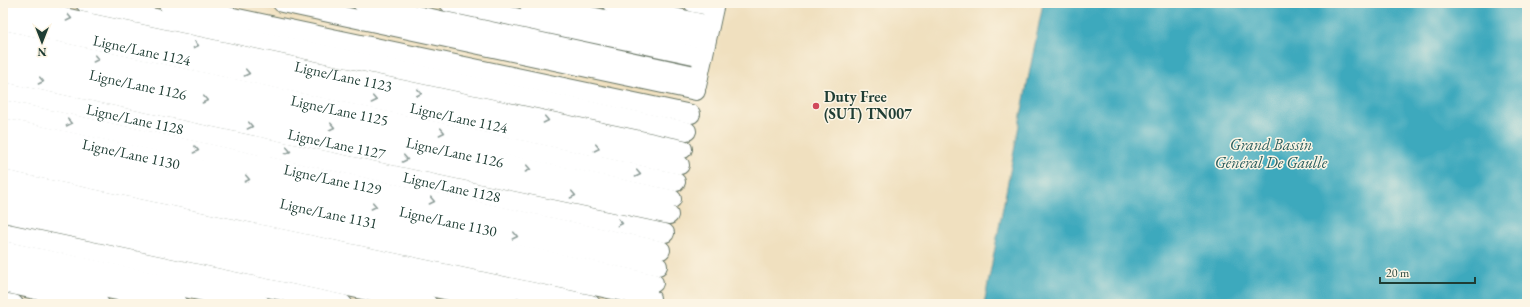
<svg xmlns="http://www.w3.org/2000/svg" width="1530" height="307" font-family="'EB Garamond',serif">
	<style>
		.water { fill: #3da9bd; stroke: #2e7378 }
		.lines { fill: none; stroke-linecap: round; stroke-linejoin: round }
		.service-casing { stroke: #687665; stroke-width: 20 }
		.service { stroke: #fff; stroke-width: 18 }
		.oneway { stroke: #8f9e9a }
		.poi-dot { fill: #d1495b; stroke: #fcf5e5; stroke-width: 1.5 }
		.labels { text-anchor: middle; stroke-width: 3; stroke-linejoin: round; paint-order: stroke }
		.street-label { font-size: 15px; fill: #1f3d34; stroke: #fcf5e5 }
		.poi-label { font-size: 15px; font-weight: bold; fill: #1f3d34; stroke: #fcf5e5; text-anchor: start }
		.water-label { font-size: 16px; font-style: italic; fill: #285d5d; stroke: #fcf5e5 }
	</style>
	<rect width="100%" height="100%" fill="#fcf5e5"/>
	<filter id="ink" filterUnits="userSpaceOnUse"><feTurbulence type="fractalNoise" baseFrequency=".025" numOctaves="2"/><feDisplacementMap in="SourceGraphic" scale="8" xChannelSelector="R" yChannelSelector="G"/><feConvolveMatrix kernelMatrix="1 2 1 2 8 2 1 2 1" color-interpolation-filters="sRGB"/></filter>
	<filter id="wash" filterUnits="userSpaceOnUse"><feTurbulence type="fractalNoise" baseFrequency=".012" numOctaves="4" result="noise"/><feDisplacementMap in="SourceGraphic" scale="16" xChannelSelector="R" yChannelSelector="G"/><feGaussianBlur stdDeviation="0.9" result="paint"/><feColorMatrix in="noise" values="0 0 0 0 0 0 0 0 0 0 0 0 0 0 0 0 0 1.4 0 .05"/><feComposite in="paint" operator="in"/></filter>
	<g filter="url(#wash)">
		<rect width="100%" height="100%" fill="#f0e0bf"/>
		<!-- water -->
		<path class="water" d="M 1043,3 L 1527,3 L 1527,304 L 984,304 Z"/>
	</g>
	<g filter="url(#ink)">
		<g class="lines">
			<defs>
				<g id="service">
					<path d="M 85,3 L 687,131"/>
					<path d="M 167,3 L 691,114"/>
					<path d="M 282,3 L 696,91"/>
					<path d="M 362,3 L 699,76"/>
					<path d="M 449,3 L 703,57"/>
					<path d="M 528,3 L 706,40"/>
					<path d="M 611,3 L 710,25"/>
					<path d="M 693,3 L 714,7"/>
					<path id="s1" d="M 3,4 L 683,149"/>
					<path id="s2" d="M 3,21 L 680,165"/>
					<path id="s3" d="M 3,39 L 676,182"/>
					<path id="s4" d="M 3,56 L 672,199"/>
					<path id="s5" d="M 3,73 L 669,215"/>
					<path d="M 697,86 L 715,3"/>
					<path id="s6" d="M 3,91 L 665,233"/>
					<path id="s7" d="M 3,109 L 661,250"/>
					<path id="s8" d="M 3,127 L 658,266"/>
					<path id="s9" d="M 3,144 L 654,283"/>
					<path d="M 3,161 L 651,298"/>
					<path d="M 3,179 L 591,304"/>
					<path d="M 3,196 L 510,304"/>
					<path d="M 3,213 L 428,304"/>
					<path d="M 3,232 L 343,304"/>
					<path d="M 3,250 L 261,304"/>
					<path d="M 3,267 L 179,304"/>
					<path d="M 3,283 L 100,304"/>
					<path d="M 3,302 L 14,304"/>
				</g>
			</defs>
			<!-- service casing -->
			<use href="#service" class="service-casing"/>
			<!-- service -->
			<use href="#service" class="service"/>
		</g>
		<!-- one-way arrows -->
		<defs><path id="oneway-chevron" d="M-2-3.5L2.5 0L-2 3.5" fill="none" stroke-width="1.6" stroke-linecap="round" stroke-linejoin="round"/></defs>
		<g class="oneway">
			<use href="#oneway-chevron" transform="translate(69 18) rotate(12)"/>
			<use href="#oneway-chevron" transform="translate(196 45) rotate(12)"/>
			<use href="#oneway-chevron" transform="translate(96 59) rotate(12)"/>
			<use href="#oneway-chevron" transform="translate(247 73) rotate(12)"/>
			<use href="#oneway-chevron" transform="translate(41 81) rotate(12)"/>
			<use href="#oneway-chevron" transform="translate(419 93) rotate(12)"/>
			<use href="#oneway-chevron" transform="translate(205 100) rotate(12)"/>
			<use href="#oneway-chevron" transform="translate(374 100) rotate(12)"/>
			<use href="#oneway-chevron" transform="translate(546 120) rotate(12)"/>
			<use href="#oneway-chevron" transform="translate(69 123) rotate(12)"/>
			<use href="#oneway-chevron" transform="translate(250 126) rotate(12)"/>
			<use href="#oneway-chevron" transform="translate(332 127) rotate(12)"/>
			<use href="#oneway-chevron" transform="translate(442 132) rotate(12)"/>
			<use href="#oneway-chevron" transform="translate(597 148) rotate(12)"/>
			<use href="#oneway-chevron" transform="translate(196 150) rotate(12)"/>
			<use href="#oneway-chevron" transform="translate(288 151) rotate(12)"/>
			<use href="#oneway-chevron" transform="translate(405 159) rotate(12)"/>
			<use href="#oneway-chevron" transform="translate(528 169) rotate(12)"/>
			<use href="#oneway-chevron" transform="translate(638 174) rotate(12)"/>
			<use href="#oneway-chevron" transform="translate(247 179) rotate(12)"/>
			<use href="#oneway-chevron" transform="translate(573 195) rotate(12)"/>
			<use href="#oneway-chevron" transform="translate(432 201) rotate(12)"/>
			<use href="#oneway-chevron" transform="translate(374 206) rotate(12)"/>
			<use href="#oneway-chevron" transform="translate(620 223) rotate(12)"/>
			<use href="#oneway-chevron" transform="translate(515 236) rotate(12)"/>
		</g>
	</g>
	<!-- markers -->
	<circle class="poi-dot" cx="816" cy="106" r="4"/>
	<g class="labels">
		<!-- street labels -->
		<g class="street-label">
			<text dy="5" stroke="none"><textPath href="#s2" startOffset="142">Ligne/Lane 1124</textPath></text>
			<text dy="5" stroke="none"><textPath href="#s1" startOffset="348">Ligne/Lane 1123</textPath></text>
			<text dy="5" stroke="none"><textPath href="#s4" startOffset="138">Ligne/Lane 1126</textPath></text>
			<text dy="5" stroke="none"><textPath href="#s3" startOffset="344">Ligne/Lane 1125</textPath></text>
			<text dy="5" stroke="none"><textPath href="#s2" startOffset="466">Ligne/Lane 1124</textPath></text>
			<text dy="5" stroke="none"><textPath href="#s6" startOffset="135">Ligne/Lane 1128</textPath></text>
			<text dy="5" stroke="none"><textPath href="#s5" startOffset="341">Ligne/Lane 1127</textPath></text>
			<text dy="5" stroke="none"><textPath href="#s4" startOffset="462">Ligne/Lane 1126</textPath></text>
			<text dy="5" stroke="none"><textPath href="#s8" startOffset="131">Ligne/Lane 1130</textPath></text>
			<text dy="5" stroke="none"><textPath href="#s7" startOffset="337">Ligne/Lane 1129</textPath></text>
			<text dy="5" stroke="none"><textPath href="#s6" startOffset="459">Ligne/Lane 1128</textPath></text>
			<text dy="5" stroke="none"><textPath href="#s9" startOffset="333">Ligne/Lane 1131</textPath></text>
			<text dy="5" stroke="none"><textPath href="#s8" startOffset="455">Ligne/Lane 1130</textPath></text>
		</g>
		<!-- poi labels -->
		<g class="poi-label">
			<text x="824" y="102">Duty Free<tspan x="824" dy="17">(SUT) TN007</tspan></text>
		</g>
		<!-- water labels -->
		<g class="water-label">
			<text x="1271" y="150">Grand Bassin<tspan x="1271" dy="18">Général De Gaulle</tspan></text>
		</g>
	</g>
	<!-- margin -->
	<rect width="1530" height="307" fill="none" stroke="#fcf5e5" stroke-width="16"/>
	<!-- north arrow -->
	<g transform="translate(42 42) rotate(180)" stroke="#fcf5e5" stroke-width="3" paint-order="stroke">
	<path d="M0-3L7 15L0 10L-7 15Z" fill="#1f3d34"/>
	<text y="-6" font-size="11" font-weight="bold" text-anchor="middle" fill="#1f3d34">N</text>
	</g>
	<!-- scale -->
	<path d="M1380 277v6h95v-6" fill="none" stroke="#1f3d34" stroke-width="2"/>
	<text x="1386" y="277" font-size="12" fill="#1f3d34" stroke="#fcf5e5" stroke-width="3" paint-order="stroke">20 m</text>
</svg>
